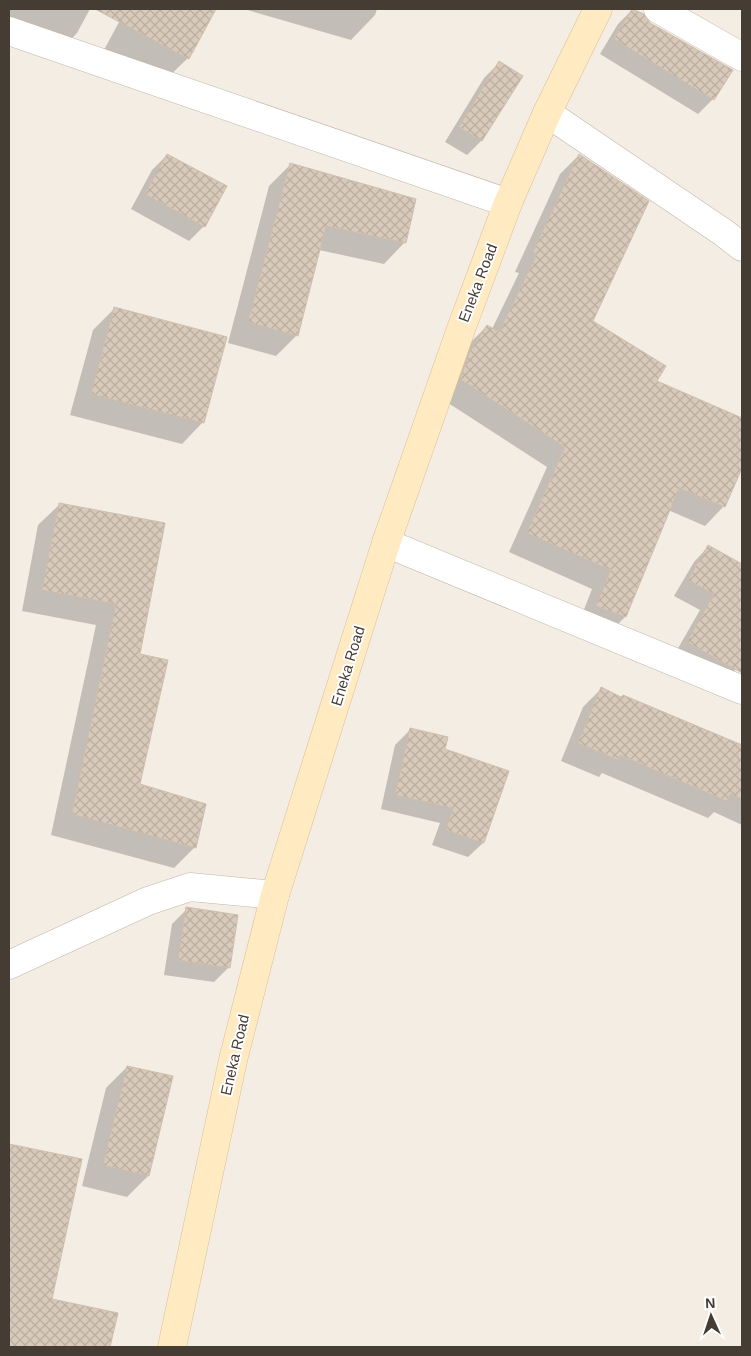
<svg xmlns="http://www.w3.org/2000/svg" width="751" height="1356" font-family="Helvetica,sans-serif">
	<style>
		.shadow { fill: #0003 }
		.building { fill: url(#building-cross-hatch); stroke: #d1beab }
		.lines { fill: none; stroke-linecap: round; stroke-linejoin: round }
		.minor-casing { stroke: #c2b6a9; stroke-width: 29 }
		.secondary-casing { stroke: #dabf92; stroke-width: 29 }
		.minor { stroke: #fff; stroke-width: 28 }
		.secondary { stroke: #ffeac2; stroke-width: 28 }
		.labels { text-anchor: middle; stroke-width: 4; stroke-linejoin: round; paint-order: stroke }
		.street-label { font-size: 15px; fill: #453c33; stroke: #fff }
	</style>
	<defs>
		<pattern id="building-cross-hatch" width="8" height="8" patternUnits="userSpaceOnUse" patternTransform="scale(1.25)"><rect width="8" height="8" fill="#d8cabb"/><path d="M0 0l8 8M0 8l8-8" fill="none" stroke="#bbaea1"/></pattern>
	</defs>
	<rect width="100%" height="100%" fill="#f3ede4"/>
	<!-- shadow -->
	<path class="shadow" d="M 9,9 L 90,9 L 77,33 L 63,48 L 9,21 Z
		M 126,9 L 214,9 L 188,58 L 163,82 L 104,50 Z
		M 244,9 L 377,9 L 375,15 L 351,40 Z
		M 633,9 L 643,15 L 713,99 L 698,114 L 600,54 L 618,24 Z
		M 499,63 L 521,76 L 481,141 L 467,155 L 445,142 L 484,78 Z
		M 167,155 L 204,226 L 189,241 L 131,209 L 152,170 Z
		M 579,155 L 591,322 L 655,382 L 742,419 L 742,465 L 724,506 L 705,526 L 668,510 L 625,617 L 606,636 L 578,625 L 592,589 L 509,552 L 547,467 L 442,399 L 468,345 L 487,326 L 492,329 L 519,273 L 515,272 L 560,174 Z
		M 290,165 L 405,242 L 384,264 L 319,250 L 297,335 L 276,356 L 228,343 L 269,186 Z
		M 114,309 L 203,422 L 182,444 L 70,415 L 93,330 Z
		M 60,504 L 163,524 L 138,654 L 138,785 L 195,847 L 174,868 L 51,835 L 96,625 L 22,611 L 38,525 Z
		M 708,547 L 742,565 L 742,658 L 736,669 L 721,684 L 673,657 L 700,610 L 674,596 L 694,562 Z
		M 601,689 L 621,698 L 623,697 L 742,747 L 742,825 L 714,812 L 708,818 L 602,773 L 599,777 L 561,761 L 583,707 Z
		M 410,730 L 444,750 L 508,772 L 483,843 L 468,857 L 432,845 L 440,823 L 381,809 L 395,745 Z
		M 187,909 L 229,967 L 214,982 L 164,975 L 172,924 Z
		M 127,1067 L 172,1077 L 148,1176 L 127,1197 L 82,1186 L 106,1088 Z
		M 9,1145 L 80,1160 L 51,1299 L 116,1314 L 109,1347 L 9,1347 Z"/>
	<!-- building -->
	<path class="building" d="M 95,9 L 216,9 L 189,59 Z
		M 632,9 L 644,14 L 650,23 L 733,70 L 714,100 L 614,39 Z
		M 499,61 L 523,76 L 482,141 L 459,127 Z
		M 167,154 L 227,186 L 205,227 L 145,194 Z
		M 579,154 L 649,201 L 593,321 L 666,366 L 657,381 L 742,418 L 742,468 L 725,507 L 679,488 L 626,617 L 596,606 L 611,570 L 527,533 L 565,447 L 460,379 L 470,351 L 487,325 L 499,332 L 537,254 L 533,252 Z
		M 290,163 L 416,199 L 406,243 L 326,226 L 298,336 L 248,322 Z
		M 114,307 L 227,337 L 204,423 L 91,394 Z
		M 59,503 L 165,523 L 140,654 L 168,660 L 140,784 L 206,804 L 196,848 L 72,814 L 116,604 L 42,590 Z
		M 708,545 L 742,564 L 742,673 L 687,642 L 714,594 L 688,580 Z
		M 601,687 L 621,697 L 623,695 L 742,745 L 742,799 L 730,794 L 727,801 L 620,755 L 618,760 L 578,743 Z
		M 410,728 L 448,737 L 445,749 L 509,771 L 484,843 L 446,830 L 453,808 L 395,795 Z
		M 186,907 L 238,915 L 230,968 L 178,960 Z
		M 127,1066 L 173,1076 L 149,1176 L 103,1165 Z
		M 9,1144 L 82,1159 L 52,1299 L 118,1313 L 110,1347 L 9,1347 Z"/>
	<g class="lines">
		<defs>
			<path id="minor" d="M 658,9 L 742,57
				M 9,31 L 508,203
				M 547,113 L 724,233 L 742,247
				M 386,543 L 742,690
				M 9,965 L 148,901 L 190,887 L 275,895"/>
			<path id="secondary" d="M 172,1347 L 233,1060 L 275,895 L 386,543 L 461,329 L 508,203 L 547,113 L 598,9"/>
		</defs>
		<!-- minor casing -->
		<use href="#minor" class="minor-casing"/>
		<!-- secondary casing -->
		<use href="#secondary" class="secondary-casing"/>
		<!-- minor -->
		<use href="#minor" class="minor"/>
		<!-- secondary -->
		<use href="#secondary" class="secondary"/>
	</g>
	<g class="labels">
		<!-- street labels -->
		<g class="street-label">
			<text transform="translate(478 283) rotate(-69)" y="5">Eneka Road</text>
			<text transform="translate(348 666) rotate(-73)" y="5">Eneka Road</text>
			<text transform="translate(235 1055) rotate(-77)" y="5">Eneka Road</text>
		</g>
	</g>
	<!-- border -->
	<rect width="751" height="1356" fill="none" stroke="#453c33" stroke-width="20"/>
	<!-- north arrow -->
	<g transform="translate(711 1316) rotate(357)" stroke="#ffffff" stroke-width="4" paint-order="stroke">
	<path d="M0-4L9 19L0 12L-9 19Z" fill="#453c33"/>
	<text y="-8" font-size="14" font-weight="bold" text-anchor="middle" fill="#453c33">N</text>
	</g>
</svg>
